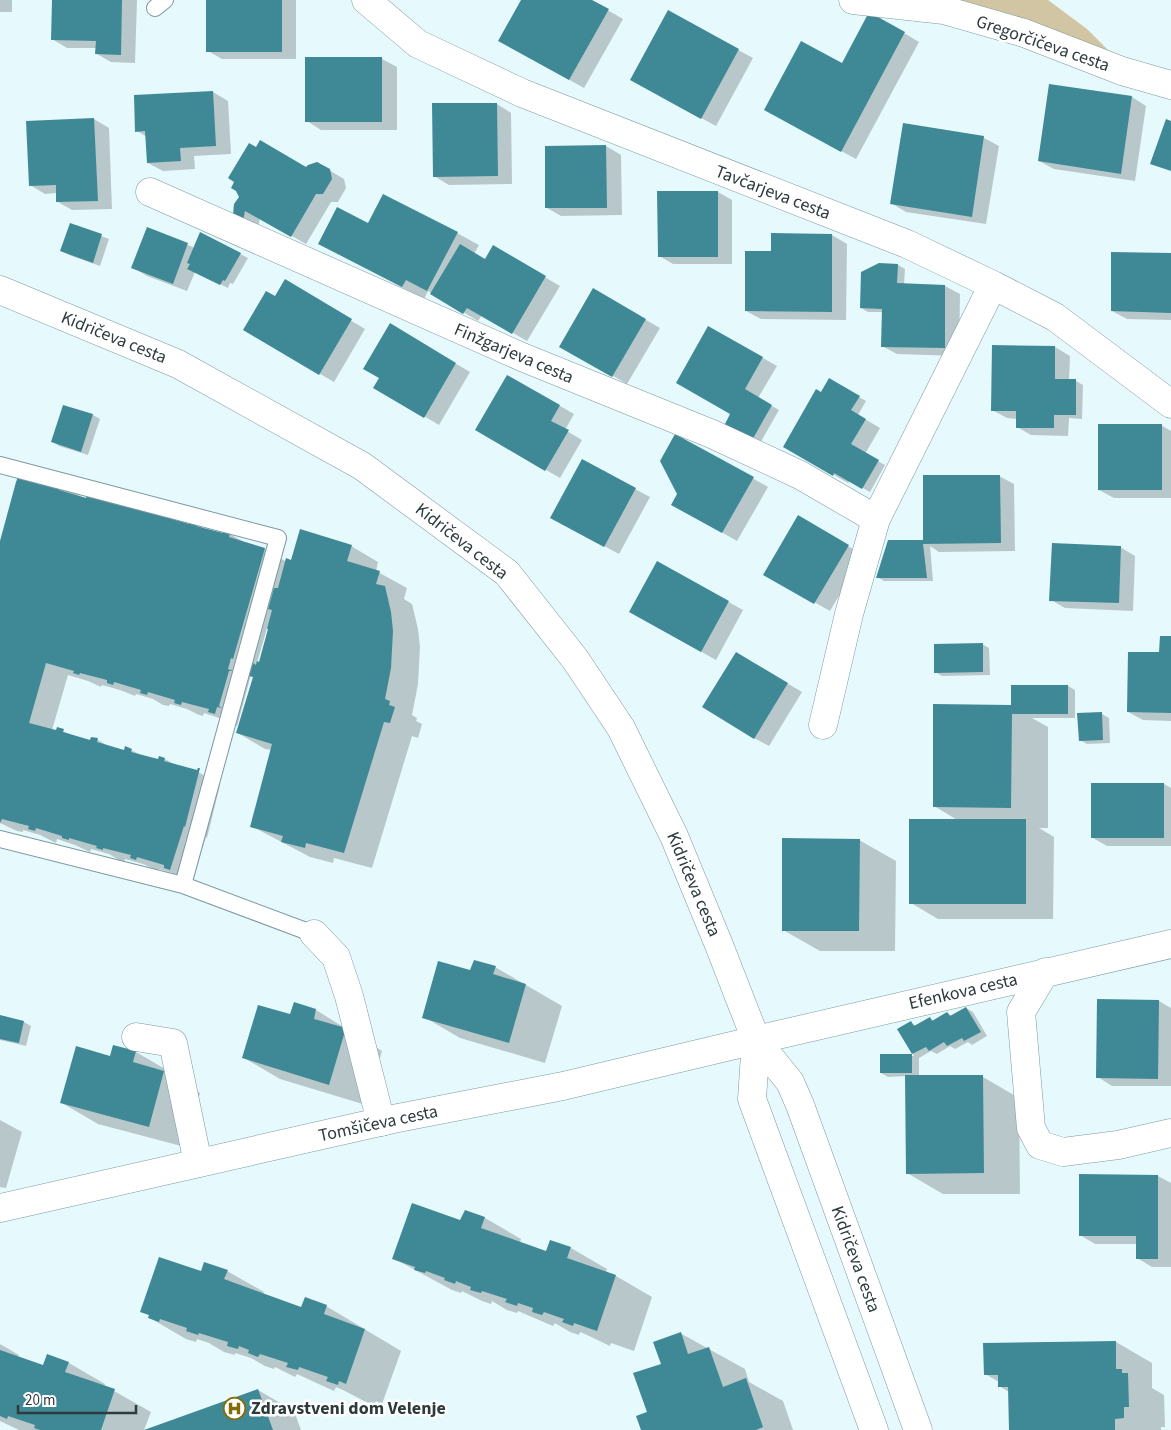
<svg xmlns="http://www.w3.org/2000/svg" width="1171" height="1430" font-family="'Source Sans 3',sans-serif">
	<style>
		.green { fill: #d1c5a3 }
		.shadow { fill: #0003; fill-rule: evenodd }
		.building { fill: #3f8996 }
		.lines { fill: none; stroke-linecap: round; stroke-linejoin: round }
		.lane-casing { stroke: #7b9aa0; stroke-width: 18 }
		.street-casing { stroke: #7b9aa0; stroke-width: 29 }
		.secondary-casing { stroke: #7b9aa0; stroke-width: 29 }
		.lane { stroke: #fff; stroke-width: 16 }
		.street { stroke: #fff; stroke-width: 28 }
		.secondary { stroke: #fff; stroke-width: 28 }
		.labels { text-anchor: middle; stroke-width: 5; stroke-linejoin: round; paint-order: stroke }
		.street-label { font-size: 18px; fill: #2e3b3d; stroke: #fff }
		.poi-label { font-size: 18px; font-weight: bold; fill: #2e3b3d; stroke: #fff; text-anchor: start }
	</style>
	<rect width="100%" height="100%" fill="#e6f9fd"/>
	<!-- green -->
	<path class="green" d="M 940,0 L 1048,0 L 1087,29 L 1118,60 Z"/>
	<!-- shadow -->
	<path class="shadow" d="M 0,0 L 12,0 L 12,12 L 0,12 Z
		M 53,0 L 137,0 L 135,63 L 111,62 L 97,54 L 97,48 L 67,48 L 52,39 Z
		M 208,0 L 296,0 L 296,59 L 222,59 L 208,51 Z
		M 522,0 L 590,0 L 623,19 L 584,88 L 514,49 Z
		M 668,12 L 753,58 L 716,126 L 646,88 Z
		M 904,33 L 919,42 L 856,159 L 780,118 L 843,64 Z
		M 382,59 L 397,67 L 397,130 L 321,130 L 307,121 Z
		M 213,92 L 228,101 L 231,154 L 194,156 L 195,169 L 163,171 L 148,163 L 147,137 L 137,131 Z
		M 1132,97 L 1146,106 L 1135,181 L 1054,169 L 1039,161 Z
		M 497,104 L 511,113 L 512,184 L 449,185 L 434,176 Z
		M 94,119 L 109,128 L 112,209 L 72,210 L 58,202 L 57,193 L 45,194 L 30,185 Z
		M 904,125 L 984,138 L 999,146 L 986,224 L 906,212 L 891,203 Z
		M 606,146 L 621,155 L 622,215 L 561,216 L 547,208 L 546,147 Z
		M 317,163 L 344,179 L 346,188 L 338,202 L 331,202 L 306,244 L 260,218 L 258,228 L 234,214 Z
		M 718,192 L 732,200 L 732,264 L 673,264 L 659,256 Z
		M 71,224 L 109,239 L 100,266 L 69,255 L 62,251 Z
		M 368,225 L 457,233 L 479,245 L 474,254 L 485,260 L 493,247 L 560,286 L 527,341 L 482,315 L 478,321 L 428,291 L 424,299 L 341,255 Z
		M 147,228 L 195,248 L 201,234 L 248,258 L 233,284 L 230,283 L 228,288 L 195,272 L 187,291 L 147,276 L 132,267 Z
		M 773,234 L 832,235 L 847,244 L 846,320 L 761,319 L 746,311 L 773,253 Z
		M 1171,254 L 1171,320 L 1127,319 L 1112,311 Z
		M 898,265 L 905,269 L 904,285 L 945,286 L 960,294 L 959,356 L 897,354 L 882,346 L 883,312 L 868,312 L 861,308 Z
		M 285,281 L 365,329 L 334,382 L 244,329 L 275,298 Z
		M 594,290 L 660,328 L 627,384 L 561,346 Z
		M 390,325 L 470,372 L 439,425 L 375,387 L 380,378 Z
		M 709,328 L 777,366 L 758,398 L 779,410 L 759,445 L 732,414 Z
		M 1055,347 L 1070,356 L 1069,380 L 1076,381 L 1083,385 L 1082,419 L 1069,418 L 1068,436 L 1031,435 L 1017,427 L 1017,419 L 1007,418 L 992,410 Z
		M 508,376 L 574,414 L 565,430 L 582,440 L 560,478 L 477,430 Z
		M 829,380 L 866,401 L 858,415 L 880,428 L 865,454 L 885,465 L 870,492 L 850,481 L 848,483 L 784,446 Z
		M 64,406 L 93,415 L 100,419 L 88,455 L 59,446 L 52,441 Z
		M 1161,425 L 1171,431 L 1171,498 L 1114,498 L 1099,490 Z
		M 703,450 L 768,487 L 737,541 L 672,504 Z
		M 999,476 L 1014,484 L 1015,551 L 939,552 L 930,546 L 933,581 L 884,581 L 877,577 L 925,541 Z
		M 60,485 L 82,497 L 190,525 L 196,524 L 206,530 L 224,535 L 224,532 L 230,534 L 247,544 L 264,549 L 287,562 L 351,546 L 378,562 L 376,571 L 407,588 L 404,599 L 412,604 L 418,629 L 420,647 L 418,684 L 412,715 L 417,718 L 416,721 L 422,724 L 418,738 L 412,736 L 372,868 L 334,858 L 333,863 L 310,857 L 251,826 L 272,750 L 265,749 L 238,733 L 254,677 L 251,675 L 237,726 L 219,718 L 204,713 L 203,716 L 197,714 L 187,709 L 170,704 L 169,706 L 163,705 L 153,699 L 136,694 L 135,696 L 120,690 L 102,685 L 101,687 L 88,681 L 68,675 L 52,730 L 57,732 L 58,729 L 74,736 L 91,741 L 98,740 L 110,747 L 125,751 L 131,750 L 141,755 L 158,760 L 159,758 L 165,759 L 177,766 L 198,772 L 220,785 L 207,838 L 206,837 L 192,881 L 176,874 L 159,869 L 158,871 L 143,864 L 125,859 L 124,862 L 119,860 L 109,854 L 91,849 L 90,852 L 75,845 L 57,839 L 56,843 L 40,835 L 23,830 L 23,832 L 17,831 L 0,823 L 0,543 ZM 267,628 L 270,629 L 260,664 L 257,663 Z
		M 635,489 L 650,497 L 619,554 L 567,526 Z
		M 798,517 L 863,555 L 830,611 L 765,574 Z
		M 1120,547 L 1135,556 L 1133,611 L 1065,608 L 1051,600 Z
		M 658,563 L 743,610 L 716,660 L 645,620 Z
		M 1171,637 L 1171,721 L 1143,720 L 1128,712 Z
		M 982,644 L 989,648 L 990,675 L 942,676 L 935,672 Z
		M 736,653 L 802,692 L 769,746 L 754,738 Z
		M 1012,686 L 1068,686 L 1075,690 L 1075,718 L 1032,718 L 1048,727 L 1048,828 L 1039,828 L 1054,837 L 1053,919 L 938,919 L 911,903 L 959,821 L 934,806 L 1012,706 Z
		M 1102,714 L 1109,718 L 1110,743 L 1087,744 L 1080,740 Z
		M 1164,784 L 1171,788 L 1171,846 L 1107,846 L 1093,838 Z
		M 859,840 L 896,861 L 895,951 L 820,951 L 783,930 Z
		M 495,967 L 562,1006 L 545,1063 L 460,1038 L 424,1017 L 471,972 Z
		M 1159,1001 L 1171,1008 L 1171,1086 L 1112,1086 L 1098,1077 Z
		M 295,1004 L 316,1010 L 382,1051 L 366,1105 L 280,1079 L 244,1058 L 291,1016 Z
		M 966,1008 L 973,1012 L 987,1036 L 972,1045 L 968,1042 L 955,1049 L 950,1046 L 937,1054 L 931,1051 L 919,1058 L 919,1077 L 983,1077 L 1019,1098 L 1020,1194 L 943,1194 L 907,1173 L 907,1076 L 888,1077 L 881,1073 L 881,1056 L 914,1056 L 899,1029 L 911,1023 L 916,1026 L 930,1018 L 934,1021 L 947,1013 L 952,1016 Z
		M 0,1017 L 24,1022 L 31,1026 L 26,1046 L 0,1040 Z
		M 114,1047 L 136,1052 L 172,1073 L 171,1077 L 200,1093 L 185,1147 L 98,1124 L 62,1103 L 111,1057 Z
		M 0,1120 L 22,1132 L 6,1188 L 0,1187 Z
		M 1081,1175 L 1158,1176 L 1171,1183 L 1171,1267 L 1152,1267 L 1137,1258 L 1137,1244 L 1095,1244 L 1080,1235 Z
		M 465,1211 L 485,1218 L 521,1239 L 520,1243 L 547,1253 L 551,1242 L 571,1248 L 607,1269 L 606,1273 L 616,1276 L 652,1297 L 634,1351 L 611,1343 L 610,1346 L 585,1334 L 580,1332 L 579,1335 L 570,1332 L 555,1323 L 553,1326 L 518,1311 L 517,1313 L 507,1310 L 492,1301 L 491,1304 L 482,1301 L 462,1291 L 461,1293 L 452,1290 L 393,1258 L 461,1222 Z
		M 227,1271 L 264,1292 L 263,1294 L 302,1308 L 326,1306 L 401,1351 L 382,1404 L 376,1401 L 374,1405 L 364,1401 L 345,1391 L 336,1387 L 334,1391 L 297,1374 L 295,1377 L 275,1367 L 274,1369 L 265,1366 L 251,1358 L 235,1353 L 235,1355 L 224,1352 L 209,1343 L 197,1339 L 196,1342 L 186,1339 L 150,1318 L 150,1316 L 142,1311 L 202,1273 Z
		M 680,1333 L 745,1369 L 749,1382 L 783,1401 L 793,1430 L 642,1430 L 662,1365 Z
		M 1116,1342 L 1152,1363 L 1152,1388 L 1164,1395 L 1165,1427 L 1161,1427 L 1161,1430 L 1010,1430 L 1009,1392 L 999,1386 L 999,1382 L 985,1374 Z
		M 0,1344 L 19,1355 L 18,1357 L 44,1366 L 69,1363 L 105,1384 L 104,1387 L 114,1391 L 151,1412 L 144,1430 L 19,1430 L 0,1421 Z
		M 258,1390 L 294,1411 L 301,1430 L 149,1430 Z"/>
	<!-- building -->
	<path class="building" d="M 52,0 L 122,0 L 121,55 L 95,54 L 96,41 L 51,40 Z
		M 206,0 L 282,0 L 282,52 L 206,52 Z
		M 521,0 L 592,0 L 609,9 L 569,80 L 498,41 Z
		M 668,10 L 739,49 L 701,119 L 630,80 Z
		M 869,12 L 905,32 L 841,152 L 764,110 L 801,41 L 842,63 Z
		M 305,57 L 382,57 L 382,122 L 305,122 Z
		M 1049,84 L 1132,96 L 1121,174 L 1038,161 Z
		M 213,91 L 216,146 L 180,148 L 181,161 L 147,163 L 145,131 L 135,132 L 134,95 Z
		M 432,103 L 497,103 L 498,176 L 433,177 Z
		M 94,118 L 98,201 L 56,202 L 56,185 L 29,186 L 26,121 Z
		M 1166,119 L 1171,121 L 1171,171 L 1150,164 Z
		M 903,123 L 984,136 L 972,217 L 890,204 Z
		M 260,140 L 306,167 L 308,165 L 317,162 L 330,169 L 332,179 L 323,194 L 316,194 L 291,237 L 245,211 L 243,221 L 233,215 L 234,204 L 239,197 L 236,191 L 231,188 L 234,182 L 228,178 L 249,143 L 256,147 Z
		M 606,145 L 607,208 L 545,208 L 545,146 Z
		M 657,191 L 718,191 L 718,257 L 658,257 Z
		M 383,194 L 458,232 L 427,291 L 406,280 L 402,287 L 318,244 L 337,207 L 368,223 Z
		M 70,223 L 102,234 L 93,263 L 60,251 Z
		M 147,227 L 188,243 L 173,284 L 131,268 Z
		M 200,232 L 241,253 L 225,281 L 223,280 L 220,285 L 187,269 L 190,264 L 187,263 Z
		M 771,233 L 832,234 L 832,312 L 745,311 L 745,251 L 771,251 Z
		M 460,244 L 485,259 L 493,245 L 546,276 L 512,334 L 467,308 L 463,314 L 430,294 Z
		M 1111,252 L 1171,253 L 1171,313 L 1111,311 Z
		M 879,263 L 898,264 L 897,283 L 945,285 L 945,348 L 881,347 L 882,309 L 860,308 L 861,272 Z
		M 285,279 L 352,319 L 319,375 L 243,330 L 266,291 L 275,296 Z
		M 593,288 L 646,319 L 612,377 L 559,347 Z
		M 390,323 L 456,363 L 424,418 L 373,388 L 379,378 L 363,369 Z
		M 708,326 L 763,357 L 745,389 L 772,405 L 751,442 L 724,426 L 730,414 L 676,383 Z
		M 992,345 L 1055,346 L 1055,379 L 1076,379 L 1076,415 L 1054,415 L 1054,428 L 1016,428 L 1016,411 L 991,411 Z
		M 507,375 L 560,405 L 551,421 L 569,430 L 545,471 L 475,430 Z
		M 829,378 L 860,396 L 851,410 L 866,419 L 851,444 L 879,460 L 862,489 L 834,473 L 833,476 L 783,447 L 816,389 L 821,392 Z
		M 63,405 L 93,414 L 81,452 L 51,442 Z
		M 1098,424 L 1162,424 L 1162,490 L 1098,490 Z
		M 675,434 L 754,477 L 722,533 L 671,505 L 677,494 L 660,461 Z
		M 582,459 L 636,488 L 604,547 L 550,518 Z
		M 20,472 L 61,484 L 59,490 L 86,498 L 88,492 L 189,524 L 189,521 L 197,523 L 196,526 L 223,533 L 223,531 L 230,533 L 229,537 L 265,548 L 233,659 L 231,658 L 228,669 L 233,671 L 229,671 L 219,706 L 222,708 L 217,707 L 215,714 L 208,712 L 209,709 L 182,702 L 181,705 L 174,703 L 175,700 L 148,692 L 147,695 L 140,693 L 141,690 L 114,682 L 113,685 L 107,683 L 107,680 L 80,673 L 79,675 L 73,673 L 74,671 L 46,663 L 29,723 L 56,730 L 57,727 L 64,729 L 63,732 L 90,740 L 91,737 L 98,738 L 97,742 L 124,750 L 125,746 L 132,749 L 131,752 L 158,759 L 159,756 L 165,758 L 164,761 L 197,770 L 198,768 L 200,768 L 185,827 L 184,826 L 170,870 L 164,868 L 164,865 L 137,857 L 136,860 L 130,858 L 131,855 L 103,848 L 103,850 L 96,848 L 97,846 L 69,838 L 69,840 L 62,838 L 62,836 L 36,828 L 35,831 L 28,829 L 29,826 L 2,819 L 0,823 L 0,541 L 16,482 Z
		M 923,475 L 1000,475 L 1001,543 L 923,544 L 927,578 L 876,578 L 888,540 L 923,540 Z
		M 798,515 L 849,545 L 814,604 L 763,575 Z
		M 300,529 L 352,545 L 347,561 L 380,571 L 376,584 L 385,586 L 391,612 L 393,631 L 391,668 L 385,699 L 390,701 L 389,705 L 395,707 L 390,723 L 384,722 L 344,853 L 306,843 L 305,848 L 281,842 L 283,836 L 250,827 L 272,744 L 236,733 L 253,677 L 249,676 L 253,663 L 256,665 L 257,661 L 259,662 L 268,629 L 267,629 L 272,610 L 268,609 L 274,588 L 278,588 L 286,558 L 291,560 Z
		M 1052,543 L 1121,546 L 1119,603 L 1049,601 Z
		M 657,561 L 729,601 L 701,652 L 629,612 Z
		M 1160,636 L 1171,636 L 1171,713 L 1127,712 L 1128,652 L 1159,652 Z
		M 983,643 L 983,672 L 934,673 L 934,644 Z
		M 736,652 L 788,683 L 754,739 L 702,707 Z
		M 1011,685 L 1068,685 L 1068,714 L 1012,714 L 1011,808 L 933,807 L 933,704 L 1011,705 Z
		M 1102,712 L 1103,740 L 1079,741 L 1077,713 Z
		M 1091,783 L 1164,783 L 1164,838 L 1091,838 Z
		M 909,819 L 1026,819 L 1026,904 L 909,904 Z
		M 782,838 L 860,839 L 859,931 L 782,931 Z
		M 474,960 L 496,966 L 493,974 L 526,984 L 509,1043 L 422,1018 L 438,961 L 470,970 Z
		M 1097,999 L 1159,1000 L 1158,1079 L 1096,1078 Z
		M 294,1002 L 316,1009 L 314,1019 L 346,1028 L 329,1085 L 242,1058 L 258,1005 L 290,1014 Z
		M 966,1007 L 981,1032 L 964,1041 L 962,1038 L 947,1046 L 944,1042 L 929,1051 L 926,1047 L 912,1054 L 897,1029 L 911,1021 L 914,1026 L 930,1017 L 932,1021 L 947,1012 L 950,1016 Z
		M 0,1015 L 24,1021 L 19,1043 L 0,1039 Z
		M 113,1045 L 136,1051 L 133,1062 L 164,1071 L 149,1127 L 60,1103 L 76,1046 L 110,1056 Z
		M 880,1054 L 912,1054 L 912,1073 L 880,1073 Z
		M 905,1075 L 983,1075 L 984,1173 L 906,1174 Z
		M 1079,1174 L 1158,1175 L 1158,1259 L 1136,1259 L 1136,1236 L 1079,1236 Z
		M 412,1203 L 460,1220 L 465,1210 L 485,1217 L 481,1228 L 546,1251 L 550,1240 L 571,1247 L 567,1258 L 616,1275 L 597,1331 L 574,1323 L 573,1326 L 562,1322 L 564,1319 L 544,1312 L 542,1315 L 532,1312 L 533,1308 L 518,1303 L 517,1306 L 505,1302 L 507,1299 L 482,1291 L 481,1293 L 470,1290 L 471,1287 L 456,1281 L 455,1284 L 444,1280 L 445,1278 L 426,1271 L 425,1273 L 414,1270 L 415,1267 L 392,1259 Z
		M 159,1257 L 201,1271 L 204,1262 L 228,1270 L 224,1279 L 301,1307 L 305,1297 L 327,1305 L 324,1314 L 365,1329 L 346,1384 L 339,1381 L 338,1385 L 326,1381 L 328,1377 L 299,1367 L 298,1370 L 286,1367 L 288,1363 L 260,1354 L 258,1357 L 248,1353 L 249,1350 L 239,1346 L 238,1349 L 227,1346 L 228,1342 L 199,1333 L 198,1335 L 186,1331 L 187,1328 L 160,1319 L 159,1322 L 148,1318 L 149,1315 L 140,1312 Z
		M 681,1332 L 688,1354 L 709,1347 L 723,1387 L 746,1378 L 763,1427 L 756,1430 L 641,1430 L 636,1416 L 647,1412 L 633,1373 L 661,1364 L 653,1342 Z
		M 1116,1341 L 1116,1369 L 1122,1369 L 1122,1373 L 1128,1373 L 1129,1407 L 1124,1407 L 1124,1418 L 1115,1419 L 1115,1430 L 1009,1430 L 1008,1387 L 998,1387 L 998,1375 L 984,1375 L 983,1343 Z
		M 0,1350 L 43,1365 L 47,1354 L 69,1362 L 65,1372 L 115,1389 L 101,1430 L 40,1430 L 34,1428 L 35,1425 L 8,1416 L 7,1419 L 0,1416 Z
		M 258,1389 L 273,1430 L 144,1430 Z"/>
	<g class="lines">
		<defs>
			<path id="lane" d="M 155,8 L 165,0
				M 0,465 L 278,538 L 183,885
				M 0,839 L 183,885 L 314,934"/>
			<path id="street" d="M 366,0 L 418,44 L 522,93 L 907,244 L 993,285 L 1055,317 L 1171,404
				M 853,0 L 944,10 L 1024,33 L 1122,71 L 1171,85
				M 150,192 L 522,357 L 712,434 L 800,475 L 876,519
				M 823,725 L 849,614 L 876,519 L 993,285
				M 314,934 L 336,957 L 349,996 L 381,1122
				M 1045,972 L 1021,1012 L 1031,1128 L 1040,1145 L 1063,1152 L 1118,1145 L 1171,1133
				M 136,1037 L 173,1043 L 198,1163
				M 756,1040 L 1171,944"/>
			<path id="secondary" d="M 0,290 L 178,364 L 362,466 L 507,573 L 575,659 L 621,728 L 674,836 L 719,945 L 756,1040 L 790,1082 L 800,1105 L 918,1430
				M 756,1040 L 752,1099 L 874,1430
				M 0,1208 L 393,1119 L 563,1086 L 756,1040"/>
		</defs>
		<!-- lane casing -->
		<use href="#lane" class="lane-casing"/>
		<!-- street casing -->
		<use href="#street" class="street-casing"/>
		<!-- secondary casing -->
		<use href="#secondary" class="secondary-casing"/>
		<!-- lane -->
		<use href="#lane" class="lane"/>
		<!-- street -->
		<use href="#street" class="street"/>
		<!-- secondary -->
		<use href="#secondary" class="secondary"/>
	</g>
	<!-- icons -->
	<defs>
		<symbol id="hospital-ring" viewBox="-11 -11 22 22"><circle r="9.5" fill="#fff" stroke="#866a05" stroke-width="1.5"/><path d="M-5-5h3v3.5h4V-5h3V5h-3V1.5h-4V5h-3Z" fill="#866a05"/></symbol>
	</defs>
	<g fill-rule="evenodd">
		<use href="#hospital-ring" x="222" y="1396" width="25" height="25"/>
	</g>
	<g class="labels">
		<!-- street labels -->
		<g class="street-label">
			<text transform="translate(1043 43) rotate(19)" y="6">Gregorčičeva cesta</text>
			<text transform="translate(773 192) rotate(21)" y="6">Tavčarjeva cesta</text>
			<text transform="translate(114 337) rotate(22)" y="6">Kidričeva cesta</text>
			<text transform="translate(514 353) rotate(23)" y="6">Finžgarjeva cesta</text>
			<text transform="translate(462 541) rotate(38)" y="6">Kidričeva cesta</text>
			<text transform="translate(694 884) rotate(67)" y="6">Kidričeva cesta</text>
			<text transform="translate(963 991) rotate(-13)" y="6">Efenkova cesta</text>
			<text transform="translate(378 1123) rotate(-12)" y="6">Tomšičeva cesta</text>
			<text transform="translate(856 1259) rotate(70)" y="6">Kidričeva cesta</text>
		</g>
		<!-- poi labels -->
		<g class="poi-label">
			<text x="251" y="1414">Zdravstveni dom Velenje</text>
		</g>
	</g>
	<!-- scale -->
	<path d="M18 1405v8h118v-8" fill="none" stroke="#2e3b3d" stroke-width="2.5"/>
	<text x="25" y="1405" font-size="15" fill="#2e3b3d" stroke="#ffffff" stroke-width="4" paint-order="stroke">20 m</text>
</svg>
